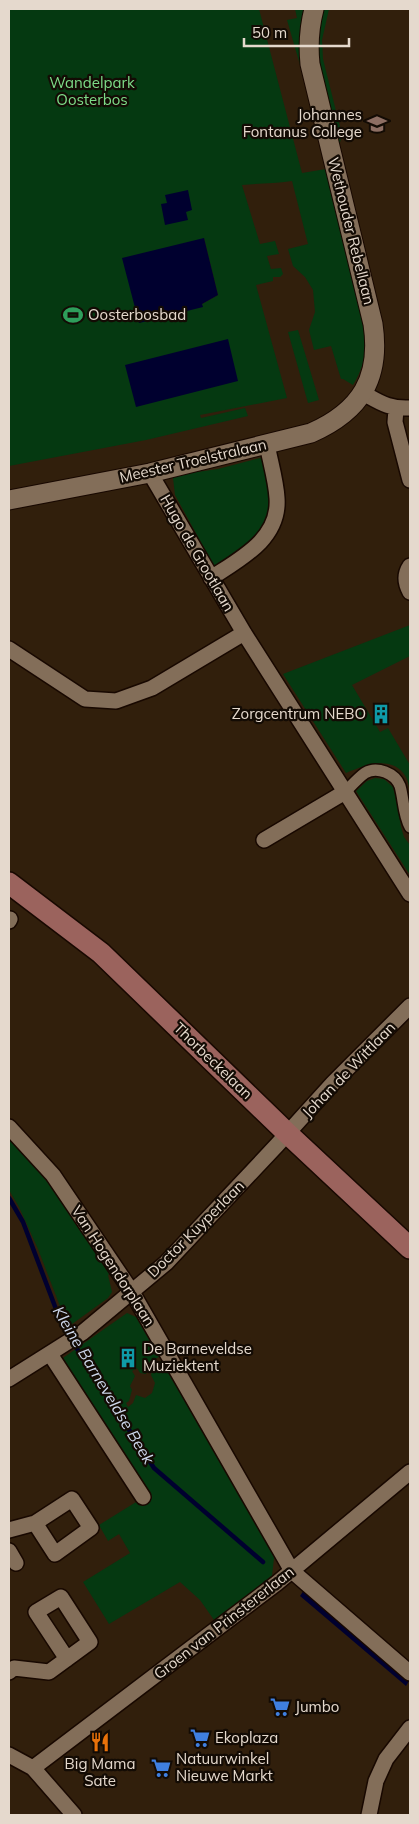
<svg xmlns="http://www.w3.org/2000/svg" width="419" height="1824" font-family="Mulish,sans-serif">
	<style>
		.green { fill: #053911; fill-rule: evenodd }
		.water { fill: #00002f }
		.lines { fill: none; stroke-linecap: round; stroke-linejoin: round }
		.stream { stroke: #00002f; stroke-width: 4.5 }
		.pedestrian-casing { stroke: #180800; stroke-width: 14 }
		.minor-casing { stroke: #180800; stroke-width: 18 }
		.tertiary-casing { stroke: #180800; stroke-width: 21 }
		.secondary-casing { stroke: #180800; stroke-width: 24 }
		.pedestrian { stroke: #836e59; stroke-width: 11 }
		.minor { stroke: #836e59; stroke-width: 15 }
		.tertiary { stroke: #836e59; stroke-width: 19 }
		.secondary { stroke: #9b635d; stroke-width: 21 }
		.labels { text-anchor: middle; stroke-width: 4.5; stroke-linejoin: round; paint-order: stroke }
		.park-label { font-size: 15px; fill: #7ddc88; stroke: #130b04 }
		.poi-label { font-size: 15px; fill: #e5d9cd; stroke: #130b04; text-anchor: start }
		.street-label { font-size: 15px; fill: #e5d9cd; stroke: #130b04 }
		.water-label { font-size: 16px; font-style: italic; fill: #ced8ec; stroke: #130b04 }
	</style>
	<rect width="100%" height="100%" fill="#311f0c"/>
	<!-- green -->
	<path class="green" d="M 9,9 L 259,9 L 302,173 L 326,169 L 368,339 C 366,356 362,370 353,385 L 343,379 L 341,379 L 331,346 L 314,350 L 309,330 L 315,312 L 313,290 L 305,277 L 293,266 L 288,249 L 308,244 L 292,181 C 275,184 259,183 242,185 L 260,244 L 275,241 L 279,254 L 267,256 L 271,269 L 281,268 L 283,274 L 280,277 L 273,277 L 273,281 L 256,285 L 287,398 L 200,415 L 201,418 L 245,408 L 248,416 L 146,440 L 9,466 ZM 204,238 L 218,295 L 202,304 Z
		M 295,9 L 304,9 L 301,28 L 300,48 L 322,141 L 287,20 L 297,18 Z
		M 324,9 L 329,9 L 322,40 L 323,59 L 342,135 L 338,150 L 320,77 L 316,39 Z
		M 298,330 L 319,400 L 308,403 L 288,332 Z
		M 260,458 L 265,459 C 266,471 272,495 271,506 C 267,535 237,553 215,568 L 175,495 L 173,478 L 176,475 L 218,469 Z
		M 410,625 L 410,656 L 352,685 L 380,732 L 388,728 L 410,765 L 410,808 C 409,799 411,786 406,777 C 393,754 364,765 346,773 L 283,674 Z
		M 375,778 L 384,779 L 393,787 L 397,803 L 401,827 L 404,837 L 410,845 L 410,875 L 356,791 L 367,781 Z
		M 9,1136 L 70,1209 L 112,1272 L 108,1275 L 112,1292 L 108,1298 L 68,1327 L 38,1249 L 19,1207 L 9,1190 Z
		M 127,1313 L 136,1317 L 159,1357 L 150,1361 L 146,1374 L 140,1373 L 137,1368 L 132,1371 L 135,1376 L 130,1386 L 132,1390 L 129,1401 L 126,1403 L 128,1407 L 133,1403 L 136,1395 L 145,1398 L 152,1393 L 155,1383 L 151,1375 L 154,1365 L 164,1359 L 268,1540 L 274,1558 L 272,1576 L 214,1620 L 200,1600 L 180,1582 L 109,1624 L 83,1582 L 130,1553 L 119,1534 L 108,1541 L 99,1525 L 149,1494 L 63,1358 Z"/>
	<!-- water -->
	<path class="water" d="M 188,190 L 192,210 L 186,212 L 188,220 L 165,225 L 161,204 L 167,203 L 165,195 Z
		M 204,238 L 218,295 L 202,304 L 203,307 L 139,323 L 122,258 Z
		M 228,339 L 238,381 L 136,407 L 125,365 Z
		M 304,1590 L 410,1679 L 406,1686 L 300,1596 Z"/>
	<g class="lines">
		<!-- stream -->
		<path class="stream" d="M 9,1198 L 23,1222 L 59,1317 L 84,1361 L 154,1468 L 263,1562"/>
		<defs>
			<path id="pedestrian" d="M 345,792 C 351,786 358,778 365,773 C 377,766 395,773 400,786 C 404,800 403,814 410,827"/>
			<path id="minor" d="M 363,393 C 381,403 389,409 410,408
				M 396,409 L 395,422 L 410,480
				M 150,473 L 244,633 L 410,894
				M 410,566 C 404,575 405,583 410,592
				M 211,578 C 240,559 280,539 277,498 C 276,480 270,461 267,444
				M 9,649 L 85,699 L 116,701 L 152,688 L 244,633
				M 264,840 L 345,792
				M 9,921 L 10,919
				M 9,1127 L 53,1175 L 132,1292 L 292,1571 L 410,1673
				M 50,1354 L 143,1497
				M 9,1379 L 82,1333 L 166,1263 L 277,1145 L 333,1083 L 410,1006
				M 72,1499 L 91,1528 L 55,1554 L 35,1523 Z
				M 9,1530 L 35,1523
				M 9,1551 L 16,1563
				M 9,1672 L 14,1668 L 49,1672 L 90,1642 L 61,1597 L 36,1612 L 67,1659
				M 9,1755 L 33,1768 L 74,1815
				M 33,1768 L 277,1583 L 410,1472
				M 369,1815 L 376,1781 L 386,1759 L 410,1728"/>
			<path id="tertiary" d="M 9,500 L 150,473 L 311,433 C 361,411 381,378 373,324 L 310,64 C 308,44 309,28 314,9"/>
			<path id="secondary" d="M 9,883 L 101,953 L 288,1134 L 410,1248"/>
		</defs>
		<!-- pedestrian casing -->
		<use href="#pedestrian" class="pedestrian-casing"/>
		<!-- minor casing -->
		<use href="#minor" class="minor-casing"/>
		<!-- tertiary casing -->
		<use href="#tertiary" class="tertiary-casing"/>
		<!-- secondary casing -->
		<use href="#secondary" class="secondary-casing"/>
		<!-- pedestrian -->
		<use href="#pedestrian" class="pedestrian"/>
		<!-- minor -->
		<use href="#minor" class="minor"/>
		<!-- tertiary -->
		<use href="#tertiary" class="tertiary"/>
		<!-- secondary -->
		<use href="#secondary" class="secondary"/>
	</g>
	<!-- icons -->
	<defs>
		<symbol id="school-bare" viewBox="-9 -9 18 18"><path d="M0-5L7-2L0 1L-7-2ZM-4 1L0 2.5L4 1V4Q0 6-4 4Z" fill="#8d6e63" stroke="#130b04" stroke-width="2.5" paint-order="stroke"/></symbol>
		<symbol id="stadium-bare" viewBox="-9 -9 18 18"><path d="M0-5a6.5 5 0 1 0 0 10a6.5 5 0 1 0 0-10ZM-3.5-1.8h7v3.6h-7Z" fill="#2e9e5b" stroke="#130b04" stroke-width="2.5" paint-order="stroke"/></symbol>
		<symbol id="building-bare" viewBox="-9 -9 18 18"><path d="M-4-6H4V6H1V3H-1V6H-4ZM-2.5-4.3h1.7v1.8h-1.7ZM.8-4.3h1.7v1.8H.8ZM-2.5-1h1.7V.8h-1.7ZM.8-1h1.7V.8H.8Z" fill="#0f9aa8" stroke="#130b04" stroke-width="2.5" paint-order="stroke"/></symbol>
		<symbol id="supermarket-bare" viewBox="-9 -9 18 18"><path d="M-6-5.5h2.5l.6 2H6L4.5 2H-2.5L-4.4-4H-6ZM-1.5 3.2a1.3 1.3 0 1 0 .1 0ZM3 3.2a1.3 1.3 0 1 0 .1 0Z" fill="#3f7fe0" stroke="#130b04" stroke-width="2.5" paint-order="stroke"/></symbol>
		<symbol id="restaurant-bare" viewBox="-9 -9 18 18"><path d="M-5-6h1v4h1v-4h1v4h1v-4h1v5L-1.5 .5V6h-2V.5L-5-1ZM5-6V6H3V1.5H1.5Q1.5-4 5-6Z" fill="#e8710a" stroke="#130b04" stroke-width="2.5" paint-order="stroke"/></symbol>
	</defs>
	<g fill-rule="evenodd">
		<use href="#school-bare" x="363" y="110" width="28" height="28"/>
		<use href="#stadium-bare" x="59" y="301" width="28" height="28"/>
		<use href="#building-bare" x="367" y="700" width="28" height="28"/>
		<use href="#building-bare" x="114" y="1344" width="28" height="28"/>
		<use href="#supermarket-bare" x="266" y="1693" width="28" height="28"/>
		<use href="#supermarket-bare" x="186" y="1724" width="28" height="28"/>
		<use href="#restaurant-bare" x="86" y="1728" width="28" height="28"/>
		<use href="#supermarket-bare" x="147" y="1754" width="28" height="28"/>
	</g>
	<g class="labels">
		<!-- park labels -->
		<g class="park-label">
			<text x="92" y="88">Wandelpark<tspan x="92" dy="17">Oosterbos</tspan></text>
		</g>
		<!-- poi labels -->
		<g class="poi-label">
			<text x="362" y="120" text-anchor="end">Johannes<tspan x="362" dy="17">Fontanus College</tspan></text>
			<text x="88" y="320">Oosterbosbad</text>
			<text x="366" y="719" text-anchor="end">Zorgcentrum NEBO</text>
			<text x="143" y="1354">De Barneveldse<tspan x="143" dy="17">Muziektent</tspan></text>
			<text x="295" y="1712">Jumbo</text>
			<text x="215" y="1743">Ekoplaza</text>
			<text x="176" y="1764">Natuurwinkel<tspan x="176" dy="17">Nieuwe Markt</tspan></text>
			<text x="100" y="1769" text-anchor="middle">Big Mama<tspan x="100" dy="17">Sate</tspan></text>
		</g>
		<!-- street labels -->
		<g class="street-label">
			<text transform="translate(351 231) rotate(76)" y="5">Wethouder Rebellaan</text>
			<text transform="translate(193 461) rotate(-13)" y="5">Meester Troelstralaan</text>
			<text transform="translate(197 553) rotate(60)" y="5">Hugo de Grootlaan</text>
			<text transform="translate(213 1061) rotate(44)" y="5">Thorbeckelaan</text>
			<text transform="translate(349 1070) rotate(-46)" y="5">Johan de Wittlaan</text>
			<text transform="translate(196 1229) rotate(-45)" y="5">Doctor Kuyperlaan</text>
			<text transform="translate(113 1266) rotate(57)" y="5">Van Hogendorplaan</text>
			<text transform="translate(224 1623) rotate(-38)" y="5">Groen van Prinstererlaan</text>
		</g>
		<!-- water labels -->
		<g class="water-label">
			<text transform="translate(104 1385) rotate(59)" y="6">Kleine Barneveldse Beek</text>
		</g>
	</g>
	<!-- border -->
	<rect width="419" height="1824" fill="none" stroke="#e5d9cd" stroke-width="20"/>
	<!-- scale -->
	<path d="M244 38v8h105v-8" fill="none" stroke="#e5d9cd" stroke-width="2.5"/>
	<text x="252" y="38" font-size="15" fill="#e5d9cd" stroke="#130b04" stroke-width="4" paint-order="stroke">50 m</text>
</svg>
